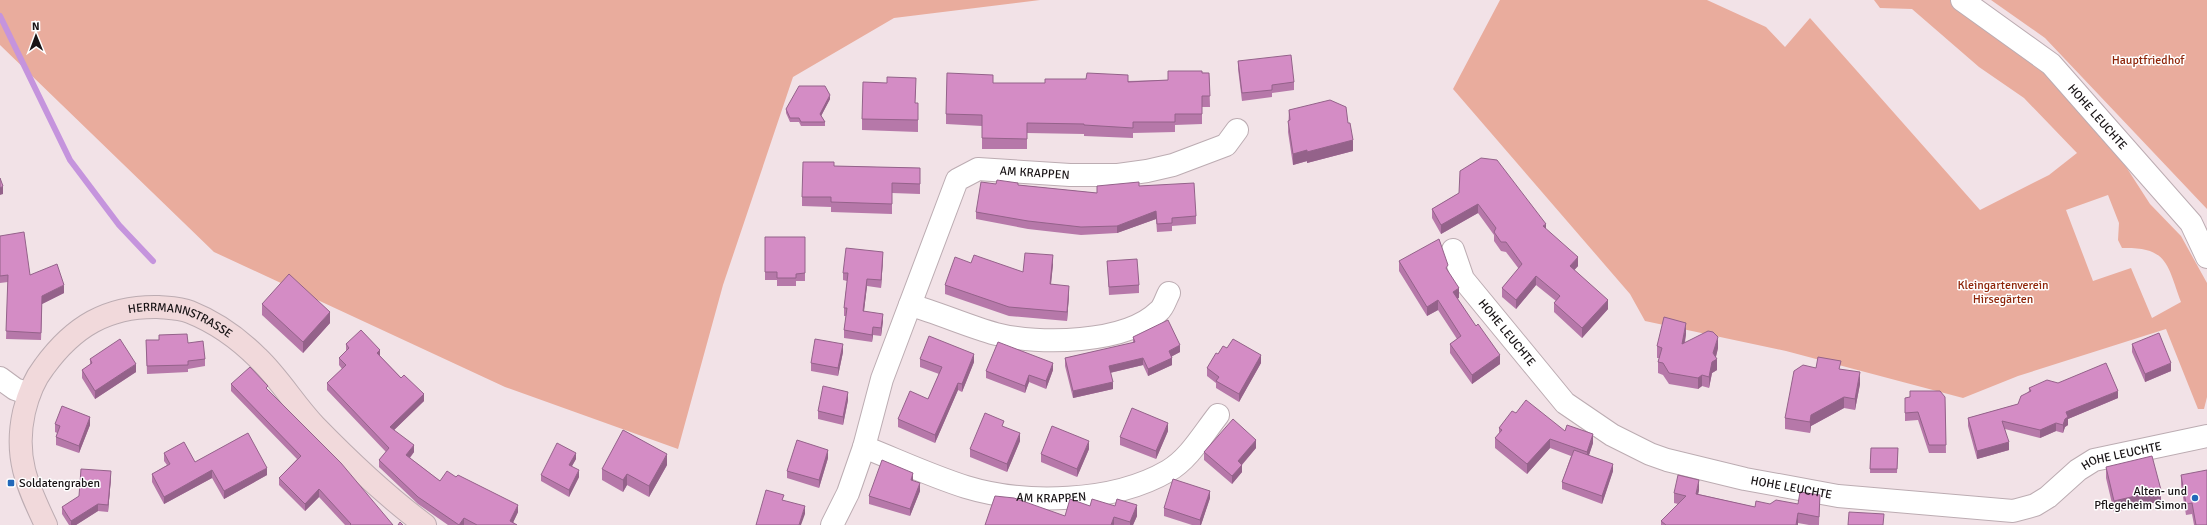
<svg xmlns="http://www.w3.org/2000/svg" width="2207" height="525" font-family="Signika,sans-serif">
	<style>
		.green { fill: #e9ac9d; fill-rule: evenodd }
		.lines { fill: none; stroke-linecap: round; stroke-linejoin: round }
		.stream { stroke: #c594dd; stroke-width: 6 }
		.street-casing { stroke: #bcacb2; stroke-width: 24 }
		.secondary-casing { stroke: #bcacb2; stroke-width: 24 }
		.street { stroke: #fff; stroke-width: 22 }
		.secondary { stroke: #f1d9db; stroke-width: 22 }
		.wall { fill: #b678a9 }
		.shaded-wall { fill: #94628a }
		.building { fill: #d48cc5; stroke: #94628a }
		.poi-dot { fill: #2168b9; stroke: #fff; stroke-width: 1.5 }
		.labels { text-anchor: middle; stroke-width: 3; stroke-linejoin: round; paint-order: stroke }
		.park-label { font-size: 12px; fill: #8e2509; stroke: #fff }
		.street-label { font-size: 12px; fill: #181315; stroke: #fff }
		.poi-label { font-size: 12px; fill: #181315; stroke: #fff; text-anchor: start }
	</style>
	<rect width="100%" height="100%" fill="#f2e2e7"/>
	<!-- green -->
	<path class="green" d="M 0,0 L 1040,0 L 894,18 L 793,77 L 723,285 L 678,449 L 505,387 L 214,252 L 0,45 Z
		M 1500,0 L 1707,0 L 1766,27 L 1785,47 L 1810,18 L 1980,210 L 2049,175 L 2077,153 L 2024,98 L 1979,67 L 1912,9 L 1880,8 L 1874,0 L 1952,0 L 2046,68 L 2112,145 L 2150,204 L 2181,236 L 2207,283 L 2207,397 L 2204,409 L 2198,409 L 2166,329 L 2018,376 L 1963,398 L 1786,351 L 1645,321 L 1630,294 L 1453,89 ZM 2108,195 L 2119,223 L 2118,240 L 2122,248 C 2168,247 2167,264 2181,302 L 2152,318 L 2131,268 L 2093,281 L 2066,210 Z
		M 1991,0 L 2207,0 L 2207,209 L 2045,38 Z"/>
	<g class="lines">
		<!-- stream -->
		<path class="stream" d="M 0,16 L 70,160 L 119,225 L 153,261"/>
		<defs>
			<g id="street">
				<path id="s1" d="M 1962,0 L 2051,64 L 2191,223 L 2207,257"/>
				<path id="s2" d="M 1453,250 L 1463,279 L 1565,403 L 1612,435 L 1650,454 L 1667,460 L 1745,479 L 1838,496 L 2013,511 L 2035,505 L 2048,497 L 2078,470 L 2094,460 L 2207,436"/>
				<path d="M 910,305 C 939,313 967,326 996,334 C 1038,345 1126,344 1159,311 C 1164,307 1166,298 1169,293"/>
				<path d="M 0,378 L 15,389 L 29,394"/>
				<path id="s3" d="M 864,447 C 897,460 931,476 966,487 C 1025,505 1113,503 1168,471 C 1189,459 1203,434 1218,415"/>
				<path id="s4" d="M 832,525 L 848,493 L 864,447 L 882,379 L 957,180 L 978,169 L 1070,175 L 1118,175 L 1147,171 L 1173,165 L 1226,145 L 1237,130"/>
			</g>
			<g id="secondary">
				<path id="s5" d="M 46,525 C 27,485 14,457 24,412 C 28,395 33,381 44,367 C 73,327 107,306 158,307 C 168,308 180,308 190,312 C 215,322 239,339 258,358 C 279,378 295,405 315,426 C 350,462 385,495 425,525"/>
			</g>
		</defs>
		<!-- street casing -->
		<use href="#street" class="street-casing"/>
		<!-- secondary casing -->
		<use href="#secondary" class="secondary-casing"/>
		<!-- street -->
		<use href="#street" class="street"/>
		<!-- secondary -->
		<use href="#secondary" class="secondary"/>
	</g>
	<!-- wall -->
	<path class="wall" d="M 1238,61 L 1294,82 L 1294,90 L 1272,93 L 1272,97 L 1242,101 L 1238,69 Z
		M 1168,71 L 1209,73 L 1210,107 L 1202,107 L 1202,124 L 1175,125 L 1175,132 L 1133,133 L 1133,138 L 1084,136 L 1084,134 L 1027,133 L 1027,149 L 982,149 L 982,126 L 946,124 L 946,114 L 993,83 L 1045,83 L 1168,80 Z
		M 916,90 L 915,103 L 918,114 L 918,132 L 862,130 L 862,119 Z
		M 830,99 L 821,116 L 825,122 L 825,126 L 801,126 L 799,122 L 790,122 L 786,113 L 786,109 Z
		M 1289,110 L 1348,123 L 1353,151 L 1307,163 L 1307,161 L 1293,165 L 1288,132 Z
		M 834,166 L 920,168 L 920,194 L 892,193 L 892,214 L 831,212 L 831,207 L 802,206 L 802,197 Z
		M 996,184 L 1018,185 L 1097,193 L 1097,186 L 1139,186 L 1196,216 L 1196,224 L 1172,226 L 1172,231 L 1157,232 L 1156,219 L 1117,233 L 1081,235 L 1028,229 L 976,219 L 976,212 Z
		M 1459,193 L 1546,230 L 1578,266 L 1574,270 L 1608,309 L 1582,338 L 1554,312 L 1554,303 L 1556,301 L 1536,285 L 1516,309 L 1502,297 L 1502,288 L 1519,269 L 1506,252 L 1501,251 L 1494,241 L 1494,235 L 1478,213 L 1441,234 L 1432,218 L 1432,209 Z
		M 0,236 L 30,275 L 64,293 L 42,304 L 41,340 L 6,339 L 8,282 L 0,283 Z
		M 765,237 L 805,237 L 805,281 L 796,281 L 796,286 L 777,286 L 777,280 L 765,280 Z
		M 883,259 L 881,288 L 867,286 L 864,311 L 883,321 L 881,336 L 873,335 L 872,342 L 844,338 L 844,330 L 846,316 L 844,316 L 844,308 L 847,281 L 843,280 L 843,273 Z
		M 1107,261 L 1139,285 L 1139,293 L 1109,295 Z
		M 1399,261 L 1448,271 L 1459,298 L 1457,298 L 1500,364 L 1472,384 L 1450,353 L 1450,344 L 1457,339 L 1438,310 L 1427,316 L 1399,271 Z
		M 971,263 L 1023,272 L 1053,264 L 1051,284 L 1069,295 L 1067,321 L 1009,316 L 945,294 L 945,285 Z
		M 262,304 L 330,323 L 303,353 L 262,315 Z
		M 1686,334 L 1685,343 L 1718,348 L 1716,357 L 1717,370 L 1712,373 L 1709,388 L 1702,386 L 1698,389 L 1669,384 L 1663,375 L 1658,373 L 1658,362 L 1659,358 L 1657,358 L 1657,346 Z
		M 1133,337 L 1180,352 L 1172,356 L 1172,365 L 1148,376 L 1143,365 L 1110,373 L 1113,389 L 1073,398 L 1065,366 L 1065,358 L 1133,343 Z
		M 146,340 L 188,343 L 205,359 L 205,366 L 188,369 L 188,372 L 147,374 Z
		M 346,344 L 380,356 L 424,401 L 394,430 L 414,452 L 410,458 L 440,481 L 456,477 L 518,512 L 513,522 L 517,525 L 448,525 L 418,504 L 379,467 L 379,460 L 386,452 L 327,390 L 327,383 L 342,369 L 339,365 L 339,358 L 346,352 Z
		M 2132,344 L 2171,371 L 2145,382 L 2132,352 Z
		M 1227,348 L 1261,363 L 1239,402 L 1216,388 L 1216,383 L 1207,376 L 1207,368 L 1218,354 Z
		M 843,352 L 838,376 L 811,371 L 811,363 Z
		M 90,359 L 136,372 L 95,399 L 82,378 L 82,370 L 90,365 Z
		M 920,359 L 974,362 L 962,392 L 958,390 L 935,443 L 898,427 L 898,419 L 928,399 L 939,374 L 920,367 Z
		M 1816,368 L 1841,369 L 1860,384 L 1855,410 L 1844,408 L 1811,426 L 1810,433 L 1785,429 L 1785,418 Z
		M 1053,370 L 1046,389 L 1029,382 L 1025,393 L 986,378 L 986,371 Z
		M 2058,383 L 2118,398 L 2068,419 L 2068,425 L 2065,427 L 2063,433 L 2056,431 L 2040,438 L 2005,429 L 2009,450 L 1977,459 L 1968,426 L 1968,418 L 2018,404 L 2029,391 L 2029,388 Z
		M 231,384 L 268,390 L 393,525 L 345,525 L 319,497 L 305,511 L 279,485 L 279,478 L 297,459 L 231,391 Z
		M 1945,397 L 1946,453 L 1929,453 L 1918,420 L 1905,421 L 1905,398 Z
		M 848,400 L 843,425 L 818,419 L 818,411 Z
		M 1516,413 L 1565,431 L 1593,443 L 1589,455 L 1613,471 L 1602,504 L 1562,489 L 1562,482 L 1571,456 L 1550,448 L 1527,474 L 1495,448 L 1495,438 L 1499,433 L 1499,428 Z
		M 55,424 L 90,425 L 79,453 L 56,445 L 56,437 L 57,433 L 55,432 Z
		M 1004,427 L 1020,441 L 1007,472 L 970,457 L 970,449 Z
		M 1168,431 L 1156,459 L 1120,445 L 1120,437 Z
		M 1256,448 L 1242,465 L 1242,472 L 1232,484 L 1204,460 L 1204,452 Z
		M 1871,448 L 1898,448 L 1897,473 L 1870,473 Z
		M 1089,449 L 1077,477 L 1041,462 L 1041,454 Z
		M 164,453 L 195,462 L 267,475 L 224,499 L 212,478 L 164,504 L 152,482 L 152,474 L 167,465 L 164,461 Z
		M 828,458 L 819,488 L 787,478 L 787,471 Z
		M 576,459 L 572,466 L 579,477 L 569,497 L 541,481 L 541,475 Z
		M 667,465 L 649,497 L 627,485 L 623,492 L 602,480 L 602,469 Z
		M 2106,467 L 2161,501 L 2114,512 L 2106,478 Z
		M 2181,475 L 2207,525 L 2194,525 L 2192,514 L 2186,515 L 2181,485 Z
		M 111,478 L 108,512 L 98,511 L 76,525 L 69,525 L 62,514 L 62,507 Z
		M 913,481 L 920,491 L 910,516 L 869,504 L 869,496 Z
		M 1699,490 L 1698,494 L 1755,507 L 1770,504 L 1798,504 L 1820,495 L 1819,525 L 1809,525 L 1798,523 L 1798,525 L 1661,525 L 1661,521 L 1678,504 L 1674,503 L 1674,493 Z
		M 1210,498 L 1201,525 L 1192,525 L 1164,516 L 1164,508 Z
		M 1090,506 L 1137,516 L 1133,525 L 985,525 L 1065,516 Z"/>
	<!-- shaded-wall -->
	<path class="shaded-wall" d="M 830,95 L 830,99 L 820,118 L 820,114 Z
		M 1353,140 L 1353,151 L 1307,163 L 1307,152 Z
		M 1307,150 L 1307,161 L 1293,165 L 1293,154 Z
		M 3,186 L 3,194 L 0,195 L 0,188 Z
		M 1478,204 L 1478,213 L 1441,234 L 1441,225 Z
		M 1156,211 L 1156,219 L 1117,233 L 1117,226 Z
		M 1546,224 L 1546,233 L 1543,226 Z
		M 883,252 L 883,259 L 881,288 L 881,280 Z
		M 1053,255 L 1053,264 L 1050,293 L 1050,284 Z
		M 1578,257 L 1578,266 L 1570,275 L 1570,266 Z
		M 1536,276 L 1536,285 L 1516,309 L 1516,300 Z
		M 867,279 L 867,286 L 863,319 L 863,311 Z
		M 64,285 L 64,293 L 42,304 L 41,340 L 42,296 Z
		M 1069,286 L 1069,295 L 1067,321 L 1067,312 Z
		M 1459,288 L 1459,298 L 1453,301 L 1453,292 Z
		M 1438,300 L 1438,310 L 1427,316 L 1427,307 Z
		M 1608,300 L 1608,309 L 1582,338 L 1582,328 Z
		M 330,312 L 330,323 L 303,353 L 303,342 Z
		M 883,314 L 883,321 L 881,336 L 881,328 Z
		M 1686,323 L 1686,334 L 1682,355 L 1682,344 Z
		M 873,327 L 873,335 L 872,342 L 872,335 Z
		M 1718,337 L 1718,348 L 1715,360 L 1717,359 L 1717,370 L 1712,373 L 1709,388 L 1709,377 L 1713,353 Z
		M 843,344 L 843,352 L 838,376 L 838,368 Z
		M 1180,345 L 1180,352 L 1169,358 L 1169,351 Z
		M 380,350 L 380,357 L 377,353 Z
		M 974,354 L 974,362 L 962,392 L 962,384 Z
		M 1261,355 L 1261,363 L 1239,402 L 1239,394 Z
		M 1500,355 L 1500,364 L 1472,384 L 1472,375 Z
		M 1143,358 L 1143,365 L 1109,373 L 1109,366 Z
		M 1172,358 L 1172,365 L 1148,376 L 1148,369 Z
		M 1053,363 L 1053,370 L 1046,389 L 1046,381 Z
		M 2171,363 L 2171,371 L 2145,382 L 2145,374 Z
		M 136,364 L 136,372 L 95,399 L 95,391 Z
		M 1860,372 L 1860,384 L 1855,410 L 1855,399 Z
		M 1029,375 L 1029,382 L 1025,393 L 1025,386 Z
		M 1702,375 L 1702,386 L 1698,389 L 1698,378 Z
		M 1113,382 L 1113,389 L 1073,398 L 1073,391 Z
		M 958,383 L 958,390 L 935,443 L 935,435 Z
		M 2118,391 L 2118,398 L 2068,419 L 2068,425 L 2065,427 L 2063,433 L 2063,425 L 2066,412 Z
		M 848,392 L 848,400 L 843,425 L 843,417 Z
		M 424,394 L 424,401 L 390,434 L 390,427 Z
		M 1844,397 L 1844,408 L 1811,426 L 1810,433 L 1810,422 L 1811,415 Z
		M 90,417 L 90,425 L 79,453 L 79,446 Z
		M 1168,423 L 1168,431 L 1156,459 L 1156,451 Z
		M 2056,423 L 2056,431 L 2040,438 L 2040,430 Z
		M 1020,433 L 1020,441 L 1007,472 L 1007,464 Z
		M 1593,434 L 1593,443 L 1587,461 L 1587,452 Z
		M 1550,439 L 1550,448 L 1527,474 L 1527,464 Z
		M 1256,440 L 1256,448 L 1238,469 L 1238,461 Z
		M 1089,441 L 1089,449 L 1077,477 L 1077,469 Z
		M 2009,442 L 2009,450 L 1977,459 L 1977,451 Z
		M 414,445 L 414,452 L 406,462 L 406,455 Z
		M 828,450 L 828,458 L 819,488 L 819,480 Z
		M 576,453 L 576,459 L 569,471 L 569,465 Z
		M 667,454 L 667,465 L 649,497 L 649,486 Z
		M 1613,464 L 1613,471 L 1602,504 L 1602,496 Z
		M 1242,465 L 1242,472 L 1232,484 L 1232,476 Z
		M 267,468 L 267,475 L 224,499 L 224,491 Z
		M 212,470 L 212,478 L 164,504 L 164,497 Z
		M 579,470 L 579,477 L 569,497 L 569,490 Z
		M 111,471 L 111,478 L 108,512 L 108,505 Z
		M 913,473 L 913,481 L 911,480 Z
		M 627,474 L 627,485 L 623,492 L 623,480 Z
		M 1699,480 L 1699,490 L 1696,504 L 1696,494 Z
		M 920,483 L 920,491 L 910,516 L 910,509 Z
		M 319,489 L 319,497 L 305,511 L 305,504 Z
		M 2161,490 L 2161,501 L 2114,512 L 2114,501 Z
		M 1210,491 L 1210,498 L 1201,525 L 1200,525 L 1200,520 Z
		M 98,504 L 98,511 L 76,525 L 71,525 L 71,521 Z
		M 518,505 L 518,512 L 512,525 L 510,521 Z
		M 1137,505 L 1137,516 L 1133,525 L 1130,525 L 1130,522 Z
		M 805,506 L 805,514 L 801,525 L 799,525 Z
		M 1798,513 L 1798,525 L 1796,525 Z
		M 1114,517 L 1114,525 L 1111,525 Z
		M 464,518 L 464,525 L 459,525 Z"/>
	<!-- building -->
	<path class="building" d="M 1291,55 L 1294,82 L 1272,85 L 1272,90 L 1242,93 L 1238,61 Z
		M 1168,71 L 1202,71 L 1202,73 L 1209,73 L 1210,96 L 1202,96 L 1202,114 L 1175,114 L 1175,122 L 1133,122 L 1133,128 L 1084,125 L 1084,124 L 1027,123 L 1027,139 L 982,138 L 982,115 L 946,114 L 947,73 L 993,75 L 993,83 L 1045,83 L 1045,79 L 1086,79 L 1087,73 L 1128,75 L 1128,82 L 1168,80 Z
		M 887,77 L 916,78 L 915,103 L 918,103 L 918,120 L 862,119 L 863,82 L 887,83 Z
		M 799,86 L 825,86 L 830,95 L 820,114 L 825,122 L 801,122 L 799,118 L 790,118 L 786,109 Z
		M 1330,100 L 1346,107 L 1348,123 L 1350,123 L 1353,140 L 1307,152 L 1307,150 L 1293,154 L 1288,121 L 1290,120 L 1289,110 Z
		M 1481,158 L 1497,160 L 1546,224 L 1543,226 L 1578,257 L 1570,266 L 1608,300 L 1582,328 L 1554,303 L 1560,296 L 1536,276 L 1516,300 L 1502,288 L 1522,264 L 1506,242 L 1501,242 L 1494,232 L 1496,228 L 1478,204 L 1441,225 L 1432,209 L 1459,193 L 1460,171 Z
		M 803,162 L 834,162 L 834,166 L 920,168 L 920,184 L 892,183 L 892,204 L 831,202 L 831,197 L 802,197 Z
		M 0,178 L 3,186 L 0,188 Z
		M 997,180 L 1018,183 L 1018,185 L 1097,193 L 1097,186 L 1139,182 L 1139,186 L 1194,183 L 1196,216 L 1172,218 L 1172,223 L 1157,224 L 1156,211 L 1117,226 L 1081,227 L 1028,221 L 976,212 L 981,182 L 996,184 Z
		M 24,232 L 30,275 L 57,264 L 64,285 L 42,296 L 41,333 L 6,331 L 8,275 L 0,276 L 0,236 Z
		M 765,237 L 805,237 L 805,273 L 796,274 L 796,278 L 777,278 L 777,272 L 765,272 Z
		M 1439,239 L 1448,265 L 1446,268 L 1459,288 L 1453,292 L 1476,326 L 1478,324 L 1500,355 L 1472,375 L 1450,344 L 1461,336 L 1438,300 L 1427,307 L 1399,261 Z
		M 846,248 L 883,252 L 881,280 L 867,279 L 863,311 L 883,314 L 881,328 L 873,327 L 872,335 L 844,330 L 847,308 L 844,308 L 848,273 L 843,273 Z
		M 1025,253 L 1053,255 L 1050,284 L 1069,286 L 1067,312 L 1009,307 L 945,285 L 955,257 L 971,263 L 974,255 L 1023,272 Z
		M 1137,259 L 1139,285 L 1109,287 L 1107,261 Z
		M 289,274 L 330,312 L 303,342 L 262,304 Z
		M 1664,317 L 1686,323 L 1682,344 L 1708,331 L 1713,332 L 1718,337 L 1713,353 L 1717,359 L 1712,362 L 1709,377 L 1702,375 L 1698,378 L 1669,373 L 1663,363 L 1658,362 L 1662,348 L 1657,346 Z
		M 1168,320 L 1180,345 L 1169,351 L 1172,358 L 1148,369 L 1143,358 L 1109,366 L 1113,382 L 1073,391 L 1065,358 L 1135,342 L 1133,337 Z
		M 361,330 L 380,350 L 377,353 L 401,378 L 404,375 L 424,394 L 390,427 L 414,445 L 406,455 L 440,481 L 447,471 L 456,477 L 458,475 L 518,505 L 510,521 L 517,525 L 477,525 L 464,518 L 459,525 L 418,497 L 379,460 L 389,448 L 327,383 L 346,365 L 339,358 L 349,348 L 346,344 Z
		M 2159,333 L 2171,363 L 2145,374 L 2132,344 Z
		M 187,334 L 188,343 L 203,341 L 205,359 L 188,361 L 188,365 L 147,366 L 146,340 L 159,340 L 159,335 Z
		M 929,336 L 974,354 L 962,384 L 958,383 L 935,435 L 898,419 L 910,391 L 928,399 L 942,367 L 920,359 Z
		M 120,339 L 136,364 L 95,391 L 82,370 L 92,363 L 90,359 Z
		M 815,339 L 843,344 L 838,368 L 811,363 Z
		M 1233,339 L 1261,355 L 1239,394 L 1216,381 L 1219,377 L 1207,368 L 1216,353 L 1218,354 L 1223,346 L 1227,348 Z
		M 998,342 L 1053,363 L 1046,381 L 1029,375 L 1025,386 L 986,371 Z
		M 1818,357 L 1841,361 L 1839,369 L 1860,372 L 1855,399 L 1844,397 L 1811,415 L 1810,422 L 1785,418 L 1794,371 L 1803,365 L 1816,368 Z
		M 2106,363 L 2118,391 L 2066,412 L 2068,417 L 2065,419 L 2063,425 L 2056,423 L 2040,430 L 2002,421 L 2009,442 L 1977,451 L 1968,418 L 2018,404 L 2021,396 L 2031,391 L 2029,388 L 2047,380 L 2058,383 Z
		M 250,367 L 268,386 L 266,388 L 341,463 L 393,525 L 350,525 L 351,524 L 319,489 L 305,504 L 279,478 L 301,456 L 231,384 Z
		M 823,386 L 848,392 L 843,417 L 818,411 Z
		M 1910,391 L 1940,391 L 1945,397 L 1946,445 L 1929,445 L 1918,412 L 1905,413 L 1905,398 L 1910,397 Z
		M 1526,400 L 1565,431 L 1567,425 L 1593,434 L 1587,452 L 1550,439 L 1527,464 L 1495,438 L 1502,430 L 1499,428 L 1512,411 L 1516,413 Z
		M 62,406 L 90,417 L 79,446 L 56,437 L 60,426 L 55,424 Z
		M 1132,408 L 1168,423 L 1156,451 L 1120,437 Z
		M 985,413 L 1004,421 L 1002,426 L 1020,433 L 1007,464 L 970,449 Z
		M 1233,419 L 1256,440 L 1238,461 L 1242,465 L 1232,476 L 1204,452 Z
		M 1052,426 L 1089,441 L 1077,469 L 1041,454 Z
		M 623,430 L 667,454 L 649,486 L 627,474 L 623,480 L 602,469 Z
		M 248,433 L 267,468 L 224,491 L 212,470 L 164,497 L 152,474 L 170,464 L 164,453 L 184,442 L 195,462 Z
		M 797,440 L 828,450 L 819,480 L 787,471 Z
		M 557,443 L 576,453 L 569,465 L 579,470 L 569,490 L 541,475 Z
		M 1871,448 L 1898,448 L 1897,469 L 1870,469 Z
		M 1574,450 L 1613,464 L 1602,496 L 1562,482 Z
		M 2152,456 L 2161,490 L 2114,501 L 2106,467 Z
		M 882,460 L 913,473 L 911,480 L 920,483 L 910,509 L 869,496 Z
		M 81,469 L 111,471 L 108,505 L 98,504 L 71,521 L 62,507 L 79,496 Z
		M 2207,470 L 2207,525 L 2196,525 L 2192,503 L 2186,504 L 2181,475 Z
		M 1678,475 L 1699,480 L 1696,494 L 1755,507 L 1756,501 L 1770,504 L 1776,500 L 1798,504 L 1800,492 L 1820,495 L 1819,517 L 1798,513 L 1796,525 L 1666,525 L 1661,521 L 1686,496 L 1674,493 Z
		M 1173,479 L 1210,491 L 1200,520 L 1164,508 Z
		M 766,490 L 784,495 L 782,500 L 805,506 L 799,525 L 756,525 Z
		M 995,496 L 1014,498 L 1065,516 L 1070,499 L 1090,506 L 1092,499 L 1115,506 L 1117,499 L 1137,505 L 1130,522 L 1114,517 L 1111,525 L 985,525 Z
		M 1849,512 L 1884,514 L 1883,525 L 1848,525 Z
		M 400,522 L 403,525 L 398,525 Z"/>
	<!-- markers -->
	<g class="poi-dot">
		<rect x="7" y="479" width="8" height="8" rx="2"/>
		<circle cx="2195" cy="498" r="4"/>
	</g>
	<g class="labels">
		<!-- park labels -->
		<g class="park-label">
			<text x="2148" y="64">Hauptfriedhof</text>
			<text x="2003" y="289">Kleingartenverein<tspan x="2003" dy="14">Hirsegärten</tspan></text>
		</g>
		<!-- street labels -->
		<g class="street-label">
			<text dy="4" stroke="none"><textPath href="#s1" startOffset="180">HOHE LEUCHTE</textPath></text>
			<text dy="4" stroke="none"><textPath href="#s4" startOffset="448">AM KRAPPEN</textPath></text>
			<text dy="4" stroke="none"><textPath href="#s5" startOffset="327">HERRMANNSTRASSE</textPath></text>
			<text dy="4" stroke="none"><textPath href="#s2" startOffset="100">HOHE LEUCHTE</textPath></text>
			<text dy="4" stroke="none"><textPath href="#s2" startOffset="784">HOHE LEUCHTE</textPath></text>
			<text dy="4" stroke="none"><textPath href="#s2" startOffset="436">HOHE LEUCHTE</textPath></text>
			<text dy="4" stroke="none"><textPath href="#s3" startOffset="196">AM KRAPPEN</textPath></text>
		</g>
		<!-- poi labels -->
		<g class="poi-label">
			<text x="19" y="487">Soldatengraben</text>
			<text x="2187" y="495" text-anchor="end">Alten- und<tspan x="2187" dy="14">Pflegeheim Simon</tspan></text>
		</g>
	</g>
	<!-- north arrow -->
	<g transform="translate(36 36) rotate(359)" stroke="#ffffff" stroke-width="3" paint-order="stroke">
	<path d="M0-3L7 15L0 10L-7 15Z" fill="#181315"/>
	<text y="-6" font-size="11" font-weight="bold" text-anchor="middle" fill="#181315">N</text>
	</g>
</svg>
